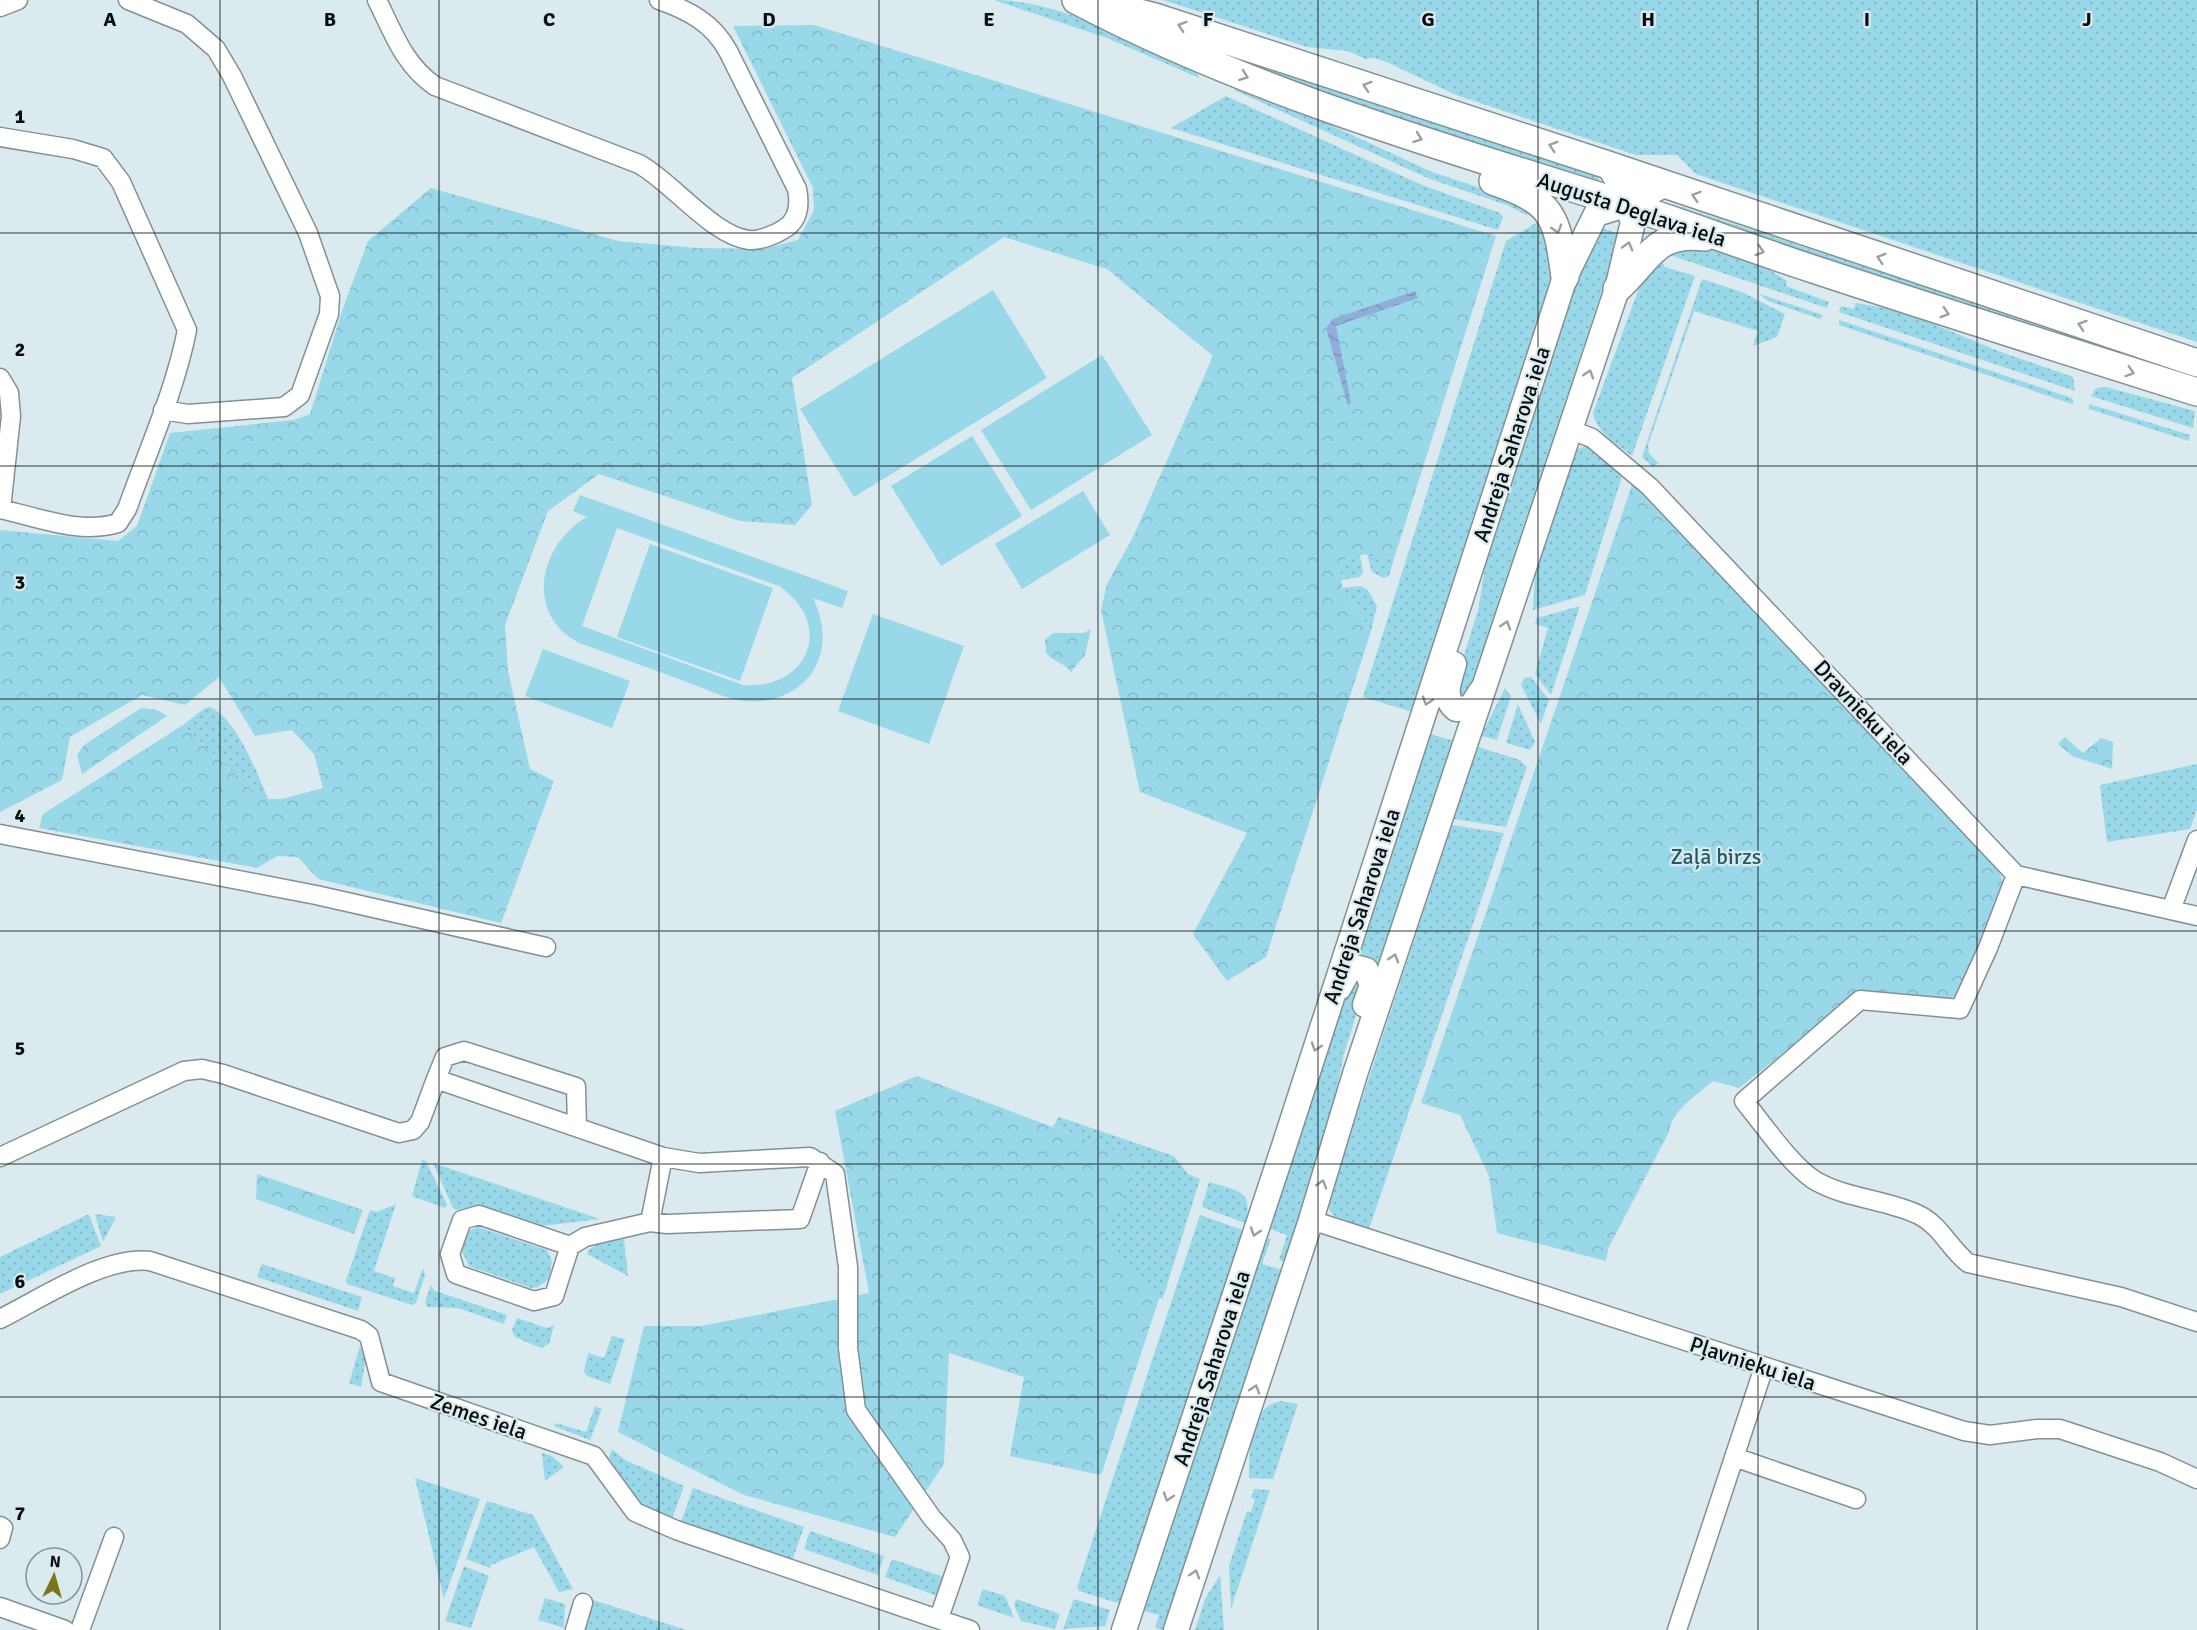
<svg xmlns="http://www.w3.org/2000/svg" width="2197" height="1630" font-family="Signika,sans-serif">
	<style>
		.grass { fill: url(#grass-dots) }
		.forest { fill: url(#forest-crowns) }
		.pitch { fill: #98d8e9; fill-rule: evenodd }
		.water { fill: url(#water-waves) }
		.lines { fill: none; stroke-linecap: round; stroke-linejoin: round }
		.minor-casing { stroke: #839094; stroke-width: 21 }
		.tertiary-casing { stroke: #839094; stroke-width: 27 }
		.secondary-casing { stroke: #839094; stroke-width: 30 }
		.minor { stroke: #fff; stroke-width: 18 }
		.tertiary { stroke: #fff; stroke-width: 24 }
		.secondary { stroke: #fff; stroke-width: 27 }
		.oneway { stroke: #9c9e9f }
		.grid { fill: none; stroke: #080d0e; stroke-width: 1.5; stroke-opacity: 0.55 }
		.labels { text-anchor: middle; stroke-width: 4.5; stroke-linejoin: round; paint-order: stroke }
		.street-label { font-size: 22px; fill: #080d0e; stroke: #dbeaee }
		.park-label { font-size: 22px; fill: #215b69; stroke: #dbeaee }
		.grid-label { font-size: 20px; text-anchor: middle; font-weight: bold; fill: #080d0e; stroke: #dbeaee; stroke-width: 4.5; stroke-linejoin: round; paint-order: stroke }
	</style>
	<defs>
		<pattern id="grass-dots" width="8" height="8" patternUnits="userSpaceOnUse" patternTransform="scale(1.5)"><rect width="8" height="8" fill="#98d8e9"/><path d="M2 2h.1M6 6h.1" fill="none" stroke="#82b8c7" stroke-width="1.8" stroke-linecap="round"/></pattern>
		<pattern id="forest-crowns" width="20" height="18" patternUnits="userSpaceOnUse" patternTransform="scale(1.5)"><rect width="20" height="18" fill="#98d8e9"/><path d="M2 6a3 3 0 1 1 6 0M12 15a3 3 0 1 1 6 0" fill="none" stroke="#82b8c7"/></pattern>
		<pattern id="water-waves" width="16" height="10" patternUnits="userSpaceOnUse" patternTransform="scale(1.5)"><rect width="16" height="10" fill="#90addb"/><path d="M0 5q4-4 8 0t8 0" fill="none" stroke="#7b94bb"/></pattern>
	</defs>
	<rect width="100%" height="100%" fill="#dbeaee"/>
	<!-- grass -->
	<path class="grass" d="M 994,0 C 1054,0 1140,41 1195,67 L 1199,78 L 1107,38 Z
		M 1163,0 L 2197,0 L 2197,342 L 1696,174 L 1677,155 L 1636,155 L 1456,95 L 1389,63 L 1375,58 L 1365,59 L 1348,51 L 1307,47 Z
		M 1190,42 L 1597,173 L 1599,180 L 1595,184 L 1304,88 Z
		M 1242,87 L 1253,89 L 1432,172 L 1505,196 L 1535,213 L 1526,215 L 1507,205 L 1430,179 L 1234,90 Z
		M 1226,96 L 1422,185 L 1500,213 L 1503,217 L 1498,230 L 1171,128 Z
		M 1673,204 L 1889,275 L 1960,292 L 2197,372 L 2197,383 L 1671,211 Z
		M 1541,220 L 1547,232 L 1552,278 L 1413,712 L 1363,697 L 1506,241 Z
		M 1596,225 L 1620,235 L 1470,695 L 1465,701 L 1453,689 L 1478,611 L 1487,555 L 1586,245 Z
		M 1702,244 L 1757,262 L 1787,281 L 1786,286 L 1829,302 L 1827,308 L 1670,255 L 1673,245 Z
		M 1658,253 L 1665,267 L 1695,276 L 1632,456 C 1617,444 1597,433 1593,413 L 1639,288 Z
		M 1702,279 L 1742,292 L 1785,314 L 1777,337 L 1753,346 L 1758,331 L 1694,311 L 1648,445 L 1649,453 L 1659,464 L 1652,466 L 1642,457 Z
		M 1759,294 L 1760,294 L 1823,315 L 1820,319 L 1768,301 Z
		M 1856,303 L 1903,311 L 1998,351 L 2073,377 L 2075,391 L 1839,312 L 1841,306 L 1854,309 Z
		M 1839,320 L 2072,398 L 2074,402 L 2072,404 L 1839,325 Z
		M 2106,387 L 2195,411 L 2193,428 L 2091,396 L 2096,388 Z
		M 2089,404 L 2190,435 L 2189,441 L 2089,409 Z
		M 1585,446 L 1623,473 L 1585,595 L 1533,610 L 1535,575 L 1574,451 Z
		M 1372,553 L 1394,559 L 1389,576 L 1383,578 L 1372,572 L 1367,554 Z
		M 1360,555 L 1363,572 L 1360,577 L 1341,580 L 1340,570 L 1346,558 Z
		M 1360,586 L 1368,590 L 1377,606 L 1371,631 L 1357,610 L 1344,599 L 1341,588 Z
		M 1580,606 L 1551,695 L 1535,674 L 1548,628 L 1535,624 L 1537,618 Z
		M 1531,677 L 1549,700 L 1541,724 L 1521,685 L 1524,678 Z
		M 1505,688 L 1511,696 L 1497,740 L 1481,736 Z
		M 1518,704 L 1535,742 L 1530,750 L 1506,743 Z
		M 210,707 C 236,718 258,774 268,799 L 261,799 L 183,725 L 205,708 Z
		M 1430,734 L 1455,741 L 1379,975 L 1371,963 L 1358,954 Z
		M 1478,747 L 1520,760 L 1527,767 L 1506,827 L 1454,819 Z
		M 2197,764 L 2197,810 L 2190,829 L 2107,842 L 2100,785 Z
		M 1452,825 L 1504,833 L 1369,1229 L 1336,1217 L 1331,1213 L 1328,1203 Z
		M 1354,980 L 1359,980 L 1365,987 L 1344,1054 L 1329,1126 L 1285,1262 L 1279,1260 L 1287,1235 L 1270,1229 L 1349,983 Z
		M 1059,1117 L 1174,1156 L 1188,1174 L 1200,1179 L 1163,1298 L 1159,1299 L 1100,1244 L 1140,1160 L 1053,1127 Z
		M 422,1160 L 426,1161 L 447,1205 L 445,1208 L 412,1196 Z
		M 433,1163 L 600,1219 L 542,1226 L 478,1205 L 457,1210 L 453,1208 Z
		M 1209,1182 C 1236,1191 1255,1189 1245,1223 L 1202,1207 Z
		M 396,1204 L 374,1271 L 395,1278 L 393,1286 L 414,1293 L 423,1268 L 425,1275 L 416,1303 L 412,1305 L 347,1284 L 346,1280 L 370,1210 L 377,1212 Z
		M 95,1214 L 116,1217 L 103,1242 Z
		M 87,1215 L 89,1215 L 101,1246 L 0,1294 L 0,1257 Z
		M 1200,1215 L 1243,1230 L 1121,1604 L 1079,1591 L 1077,1587 Z
		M 478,1227 L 547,1250 L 552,1261 L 549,1279 L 538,1287 L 531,1288 L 469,1266 L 460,1247 L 467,1231 Z
		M 1267,1238 L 1271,1239 L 1262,1264 L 1282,1270 L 1165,1630 L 1155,1628 L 1159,1615 L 1143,1611 Z
		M 624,1239 L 628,1276 L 587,1254 L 588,1250 L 601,1242 Z
		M 262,1264 L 362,1297 L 358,1311 L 257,1277 Z
		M 431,1285 L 435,1291 L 507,1315 L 504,1324 L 458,1308 L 427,1307 L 425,1302 Z
		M 517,1318 L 547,1328 L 554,1325 L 549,1344 L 541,1348 L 515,1337 L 512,1330 Z
		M 612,1336 L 625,1339 L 610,1384 L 587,1376 L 584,1372 L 588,1353 L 604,1358 Z
		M 360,1346 L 366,1357 L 361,1387 L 349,1383 Z
		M 1281,1401 L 1298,1404 L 1273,1479 L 1249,1478 C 1250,1451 1247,1408 1281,1401 Z
		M 595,1406 L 602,1409 L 590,1440 L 554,1426 L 556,1423 L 586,1432 Z
		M 612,1449 L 625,1460 L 684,1486 L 672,1519 L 641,1504 L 609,1458 Z
		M 542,1453 L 552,1456 L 564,1467 L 545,1481 Z
		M 415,1478 L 480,1499 L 444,1599 Z
		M 693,1488 L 804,1527 L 792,1561 L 681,1522 Z
		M 1254,1489 L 1270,1490 L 1231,1609 L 1229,1566 L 1247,1511 L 1251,1512 L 1255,1499 L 1251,1498 Z
		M 487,1501 L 533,1515 L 573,1589 L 559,1592 L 534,1547 L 491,1565 L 490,1568 L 466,1559 Z
		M 810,1531 L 884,1556 L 878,1575 L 804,1549 Z
		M 892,1559 L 946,1578 L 940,1597 L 885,1577 Z
		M 464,1566 L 489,1576 L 471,1628 L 445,1621 Z
		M 1220,1575 L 1224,1630 L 1195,1630 L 1205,1599 Z
		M 983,1589 L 1005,1596 L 1014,1618 L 977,1605 Z
		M 545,1598 L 565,1604 L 564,1628 L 538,1620 Z
		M 590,1599 L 686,1630 L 582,1630 Z
		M 1016,1599 L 1060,1614 L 1055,1629 L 1021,1621 L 1014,1605 Z
		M 1074,1599 L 1110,1610 L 1105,1626 L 1063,1629 Z"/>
	<!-- forest -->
	<path class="forest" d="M 814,25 L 1496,236 L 1394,559 L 1372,553 L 1346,558 L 1340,570 L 1344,599 L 1357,610 L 1371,631 L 1266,957 L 1227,981 L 1193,934 L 1247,833 L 1140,792 L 1101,610 L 1107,584 L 1134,535 L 1213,356 L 1107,269 L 1004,237 L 792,378 L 812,505 L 795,525 L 740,521 L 599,474 L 548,511 L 505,625 L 508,671 L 530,769 L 554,781 L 501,923 L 318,879 L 298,857 L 277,856 L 257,868 L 39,828 L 43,814 L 183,725 L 261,799 L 282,799 L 323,788 L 314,754 L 292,730 L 255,736 L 219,677 L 185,705 L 142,695 L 70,737 L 62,780 L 0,812 L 0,530 L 118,541 L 137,526 L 170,433 L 294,420 L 310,414 L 342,311 L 368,241 L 431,188 L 618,241 L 697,248 L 763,249 L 798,240 L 814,210 L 813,188 L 733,26 Z
		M 1634,479 L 1995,857 L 2003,883 L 1964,990 C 1941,1013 1883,997 1852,1003 C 1841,1005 1756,1075 1739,1088 L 1713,1081 C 1697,1095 1672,1110 1669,1132 L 1608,1249 L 1606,1261 L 1497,1233 L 1489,1176 L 1460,1115 L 1421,1103 Z
		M 1091,629 L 1085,655 L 1071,672 C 1065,663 1053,662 1046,653 L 1045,640 L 1053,633 L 1084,633 Z
		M 141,708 L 157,710 L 167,716 L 82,774 L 77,755 L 84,745 Z
		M 2065,737 L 2083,753 L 2101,738 L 2113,742 L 2112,769 L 2072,756 L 2058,744 Z
		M 917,1076 L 1140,1160 L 1101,1244 L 1159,1299 L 1101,1475 L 1010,1456 L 1024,1377 L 949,1353 L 944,1464 L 895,1537 L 744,1495 L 618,1432 L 644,1326 L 701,1326 L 869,1293 L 835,1111 Z
		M 257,1174 L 363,1210 L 354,1234 L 256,1199 Z"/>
	<!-- pitch -->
	<path class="pitch" d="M 993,290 L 1047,378 L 854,497 L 800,409 Z
		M 1102,355 L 1152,435 L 1031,510 L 981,430 Z
		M 972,436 L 1022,516 L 941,566 L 891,486 Z
		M 1083,491 L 1110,535 L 1022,589 L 995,544 Z
		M 580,495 L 848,591 L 842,608 L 813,598 C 824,621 827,645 815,668 C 801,693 771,704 744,701 C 726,699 708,690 692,684 C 654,670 617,656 579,643 C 573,639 565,635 560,629 C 527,593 549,538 587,517 L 573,511 ZM 617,528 L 779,586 C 835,624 809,690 743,685 L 582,626 Z
		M 650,544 L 773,588 L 740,681 L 617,637 Z
		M 873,614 L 964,646 L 929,744 L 838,711 Z
		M 543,649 L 630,681 L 612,728 L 525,696 Z"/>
	<!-- water -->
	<path class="water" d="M 1415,291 L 1418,298 L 1336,326 L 1351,403 L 1348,406 L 1326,328 L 1333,319 Z"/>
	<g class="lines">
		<defs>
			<path id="minor" d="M 128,0 L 187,24 L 216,49 L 232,76 L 308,233 L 330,296 L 329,314 L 300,395 L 284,407 L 188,414 L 163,410
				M 377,0 C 393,32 404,65 435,86 L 639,164 C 672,182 713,236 749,240 C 759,241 775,235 784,229 C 799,220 800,204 797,189 L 728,51 C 713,23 688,10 659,0
				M 0,7 L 18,0
				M 0,137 L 73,149 L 103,158 L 121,182 L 187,330 C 175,391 148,450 127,509 L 118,523 C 80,535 38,517 0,509
				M 0,378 L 9,393 L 11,416 L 1,509
				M 1571,430 L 1592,438 L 1650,487 L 2016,875 L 2197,916
				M 0,834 L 316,895 L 546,947
				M 2016,875 L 1988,948 L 1960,1009 L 1860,1000 L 1744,1101 C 1763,1124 1789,1163 1814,1180 C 1846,1199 1886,1199 1919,1215 C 1940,1225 1950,1249 1968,1263 L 2121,1297 L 2197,1322
				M 2171,910 L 2197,840
				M 436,1079 L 445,1057 L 464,1051 L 576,1087 L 577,1127
				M 0,1157 L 184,1071 L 202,1069 L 223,1074 L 399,1133 L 413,1130 L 420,1122 L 436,1079 L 663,1157 L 699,1163 L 810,1157 L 835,1174 L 848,1267 L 848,1348 L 856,1410 L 932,1518 L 952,1540 L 960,1557 L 939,1618
				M 1311,1220 L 1964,1431 L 1990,1435 L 2037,1429 L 2060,1429 L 2160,1462 L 2197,1479
				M 650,1222 L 667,1224 L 800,1219 L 820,1162
				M 570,1246 L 554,1296 L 534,1301 L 456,1274 L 450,1254 L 462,1220 L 479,1215 L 570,1246 L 585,1237 L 650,1222 L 663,1157
				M 0,1319 C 42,1298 104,1256 150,1261 L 361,1330 L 369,1336 L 381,1382 L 594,1456 L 635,1512 L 676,1530 L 970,1630
				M 1734,1457 L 1856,1499
				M 0,1526 L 3,1528 L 0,1539
				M 0,1607 L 65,1630
				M 80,1630 L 114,1537
				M 575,1630 L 583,1603
				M 1677,1630 L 1764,1367"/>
			<path id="tertiary" d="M 1454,664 C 1450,680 1441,697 1456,709 L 1470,708 L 1481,691
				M 1339,988 L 1349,970 L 1354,967 L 1366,970 L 1372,985 L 1365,1005
				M 1124,1630 L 1284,1146 L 1565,277 L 1596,214 L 1625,205 L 1664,185
				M 1176,1630 L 1311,1220 L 1355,1074 L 1617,289 L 1633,222 L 1619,183 L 1608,165"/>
			<path id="secondary" d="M 1076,0 C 1249,91 1439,146 1624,204 C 1688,225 1752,249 1816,270 C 1943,312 2070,352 2197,392
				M 1107,5 L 1155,17 L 1608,165 L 2197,363
				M 1493,181 C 1554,202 1557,216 1565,277
				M 1617,289 C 1650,260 1653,231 1705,237"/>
		</defs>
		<!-- minor casing -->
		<use href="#minor" class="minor-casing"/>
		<!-- tertiary casing -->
		<use href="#tertiary" class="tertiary-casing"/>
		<!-- secondary casing -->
		<use href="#secondary" class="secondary-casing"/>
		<!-- minor -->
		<use href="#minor" class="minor"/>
		<!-- tertiary -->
		<use href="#tertiary" class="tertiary"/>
		<!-- secondary -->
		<use href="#secondary" class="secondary"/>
	</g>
	<!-- one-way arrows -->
	<defs><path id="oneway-chevron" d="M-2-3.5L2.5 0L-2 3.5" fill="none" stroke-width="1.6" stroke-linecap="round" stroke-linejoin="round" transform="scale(1.5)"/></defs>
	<g class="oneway">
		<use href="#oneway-chevron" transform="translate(1182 26) rotate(-162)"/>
		<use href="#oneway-chevron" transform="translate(1244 76) rotate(20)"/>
		<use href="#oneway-chevron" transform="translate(1367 86) rotate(-162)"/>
		<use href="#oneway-chevron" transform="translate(1418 138) rotate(20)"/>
		<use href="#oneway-chevron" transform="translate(1553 146) rotate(-162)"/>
		<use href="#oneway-chevron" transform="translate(1696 196) rotate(-162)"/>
		<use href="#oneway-chevron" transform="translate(1557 229) rotate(73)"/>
		<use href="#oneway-chevron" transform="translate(1628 246) rotate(-74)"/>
		<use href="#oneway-chevron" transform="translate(1760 251) rotate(18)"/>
		<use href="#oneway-chevron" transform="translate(1881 258) rotate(-162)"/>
		<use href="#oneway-chevron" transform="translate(1945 313) rotate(18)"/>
		<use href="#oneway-chevron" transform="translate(2082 325) rotate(-162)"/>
		<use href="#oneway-chevron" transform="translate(2130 372) rotate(17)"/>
		<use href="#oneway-chevron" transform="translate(1589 374) rotate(-72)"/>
		<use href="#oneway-chevron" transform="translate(1506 625) rotate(-72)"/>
		<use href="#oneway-chevron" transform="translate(1427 701) rotate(108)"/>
		<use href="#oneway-chevron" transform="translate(1394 958) rotate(-72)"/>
		<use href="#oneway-chevron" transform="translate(1316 1047) rotate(108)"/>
		<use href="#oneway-chevron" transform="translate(1322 1184) rotate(-73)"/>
		<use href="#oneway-chevron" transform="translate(1255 1232) rotate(108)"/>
		<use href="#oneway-chevron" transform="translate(1255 1389) rotate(-72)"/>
		<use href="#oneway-chevron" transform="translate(1168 1497) rotate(108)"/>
		<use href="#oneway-chevron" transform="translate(1195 1574) rotate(-72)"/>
	</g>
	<!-- grid -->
	<path class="grid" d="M 220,0 L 220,1630M 439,0 L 439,1630M 659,0 L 659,1630M 879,0 L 879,1630M 1098,0 L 1098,1630M 1318,0 L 1318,1630M 1538,0 L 1538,1630M 1758,0 L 1758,1630M 1977,0 L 1977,1630M 0,233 L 2197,233M 0,466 L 2197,466M 0,699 L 2197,699M 0,931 L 2197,931M 0,1164 L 2197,1164M 0,1397 L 2197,1397"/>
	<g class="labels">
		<!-- street labels -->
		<g class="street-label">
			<text transform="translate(1632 209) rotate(18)" y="8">Augusta Deglava iela</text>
			<text transform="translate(1511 444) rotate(-72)" y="8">Andreja Saharova iela</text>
			<text transform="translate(1864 712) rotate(47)" y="8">Dravnieku iela</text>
			<text transform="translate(1361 906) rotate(-72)" y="8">Andreja Saharova iela</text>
			<text transform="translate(1753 1363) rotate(18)" y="8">Pļavnieku iela</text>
			<text transform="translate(1211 1368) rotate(-72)" y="8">Andreja Saharova iela</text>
			<text transform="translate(479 1416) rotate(19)" y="8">Zemes iela</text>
		</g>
		<!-- park labels -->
		<g class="park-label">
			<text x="1716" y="864">Zaļā birzs</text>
		</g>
	</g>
	<g class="grid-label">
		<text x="110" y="26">A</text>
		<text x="330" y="26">B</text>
		<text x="549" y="26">C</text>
		<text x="769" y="26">D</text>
		<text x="989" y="26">E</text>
		<text x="1208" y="26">F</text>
		<text x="1428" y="26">G</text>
		<text x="1648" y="26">H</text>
		<text x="1867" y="26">I</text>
		<text x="2087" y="26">J</text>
		<text x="20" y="123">1</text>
		<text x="20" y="356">2</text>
		<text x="20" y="589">3</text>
		<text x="20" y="822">4</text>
		<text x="20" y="1055">5</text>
		<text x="20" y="1288">6</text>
		<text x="20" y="1520">7</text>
	</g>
	<!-- north arrow -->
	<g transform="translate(54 1576) rotate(5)"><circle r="28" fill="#dbeaee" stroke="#879294" stroke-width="1.5"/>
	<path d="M0-4.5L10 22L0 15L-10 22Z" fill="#79771d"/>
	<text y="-9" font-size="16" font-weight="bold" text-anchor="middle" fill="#080d0e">N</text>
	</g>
</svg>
